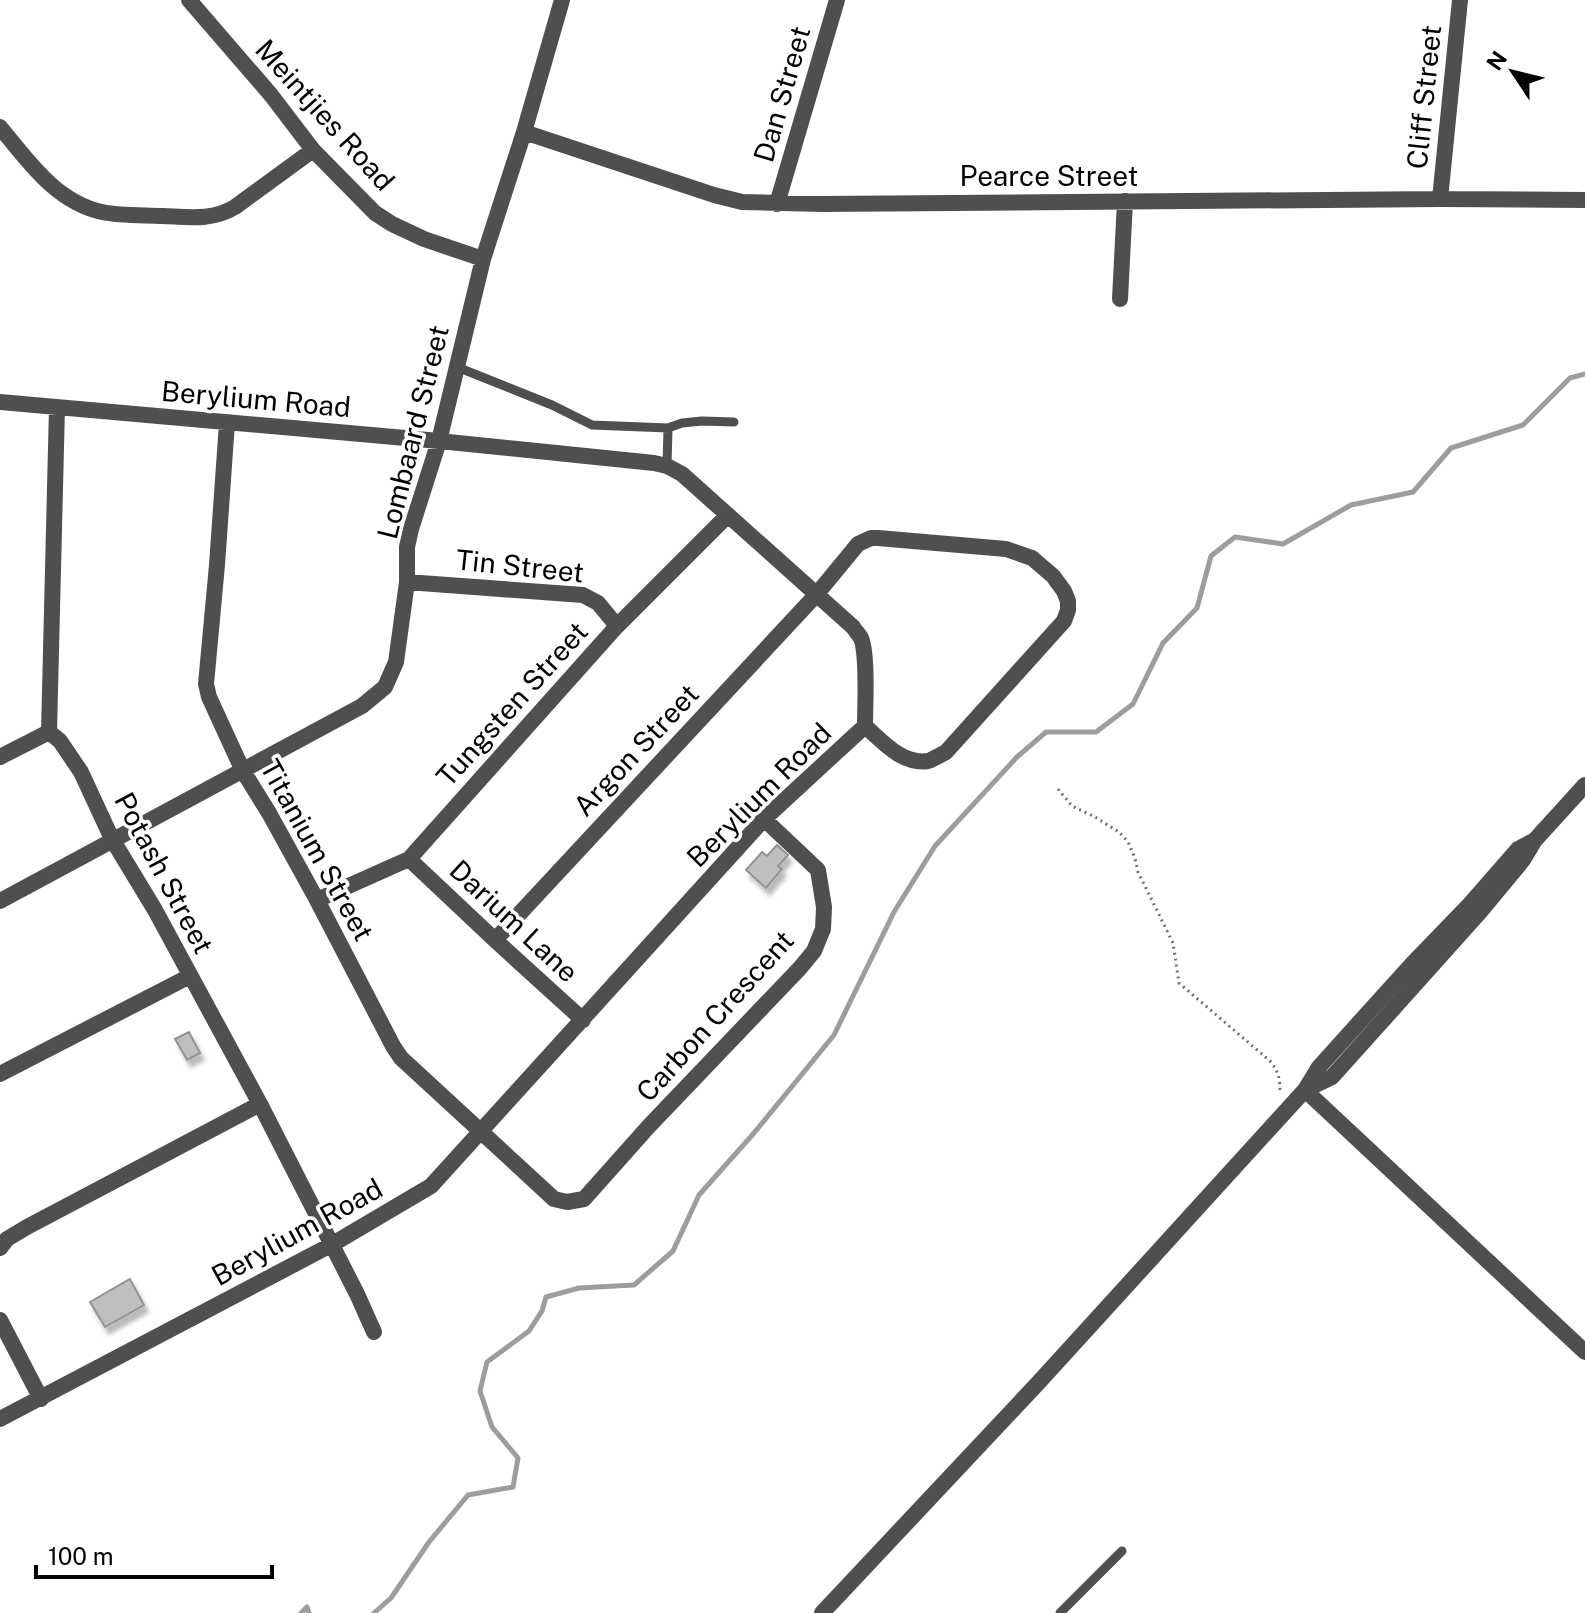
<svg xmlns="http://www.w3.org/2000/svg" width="1585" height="1613" font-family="'Public Sans',sans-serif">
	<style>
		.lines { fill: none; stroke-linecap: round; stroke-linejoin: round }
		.stream { stroke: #9d9d9d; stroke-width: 5 }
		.building { fill: #bfbfbf; stroke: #939393; stroke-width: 2; filter: url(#shadow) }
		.path { stroke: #717171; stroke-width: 3; stroke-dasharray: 2 4; stroke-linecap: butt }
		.service { stroke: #4f4f4f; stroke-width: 9 }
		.minor { stroke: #4f4f4f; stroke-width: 16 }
		.tertiary { stroke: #4f4f4f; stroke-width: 16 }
		.labels { text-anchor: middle; stroke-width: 7; stroke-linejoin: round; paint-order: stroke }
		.street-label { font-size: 28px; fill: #000; stroke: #fff }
	</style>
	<defs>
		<filter id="shadow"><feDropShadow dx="4" dy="7" stdDeviation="2" flood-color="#0004"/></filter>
	</defs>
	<rect width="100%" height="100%" fill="#fff"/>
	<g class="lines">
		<!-- stream -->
		<path class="stream" d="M 301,1613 L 307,1607 L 309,1613
			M 374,1613 L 391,1598 L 429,1542 L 468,1495 L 513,1487 L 518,1458 L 492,1427 L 480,1391 L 487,1362 L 529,1331 L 542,1311 L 546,1297 L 579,1288 L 634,1285 L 673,1251 L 699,1195 L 754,1133 L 834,1035 L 894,912 L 935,846 L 1017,757 L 1046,732 L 1096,732 L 1133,704 L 1163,643 L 1197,608 L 1211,556 L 1235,537 L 1283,544 L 1351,505 L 1413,492 L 1451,448 L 1523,425 L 1570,378 L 1585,374"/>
	</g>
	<!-- building -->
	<path class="building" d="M 777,845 L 788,855 L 778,866 L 782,869 L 766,888 L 746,870 L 762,852 L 767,856 Z
		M 189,1032 L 200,1053 L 187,1060 L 175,1039 Z
		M 130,1279 L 144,1305 L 105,1327 L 90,1302 Z"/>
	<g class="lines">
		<!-- path -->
		<path class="path" d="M 1058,789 L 1072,806 L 1095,817 L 1119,832 L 1128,842 L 1135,858 L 1138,872 L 1173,943 L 1179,983 L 1270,1061 C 1279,1072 1280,1079 1280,1093"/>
		<!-- service -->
		<path class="service" d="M 457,367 L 552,405 L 592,425 L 668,428 L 682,423 L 702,421 L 734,422
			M 667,466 L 668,428
			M 1060,1613 L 1122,1551"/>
		<!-- minor -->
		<path class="minor" d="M 189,0 L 271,95 L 313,150 L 375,213 L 392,224 L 424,239 L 483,259
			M 0,127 C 28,161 56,202 102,212 C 121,216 143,215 163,216 C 188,217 212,221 235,207 L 313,150
			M 524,132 L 714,195 L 742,202 L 823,204 L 1440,199 L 1585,200
			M 1440,199 L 1460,0
			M 777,204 L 837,0
			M 1120,299 L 1125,201
			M 0,402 L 439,441 L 654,463 L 667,466 L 682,474 L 853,627 C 854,629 860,636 861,638 C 868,655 865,706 865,726 L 764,819 L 431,1186 L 331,1245 L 0,1419
			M 57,407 L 49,732 L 60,741 L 81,772 L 112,839 L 155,910 L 260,1104 L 357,1294 L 374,1332
			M 227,423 L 217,565 L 206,684 L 209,697 L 243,771 L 269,813 L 317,900 L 393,1046 L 401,1058 L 554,1199 L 567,1202 L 584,1199 L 649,1126 L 800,968 L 814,951 L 823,929 L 824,907 L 818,870 L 764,819
			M 407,582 L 583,595 L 598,603 L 617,626
			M 0,757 L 49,732
			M 409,859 L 495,940 L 583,1020
			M 317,900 L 409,859 L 617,626 L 728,515
			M 0,901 L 362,706 L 385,687 L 396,662 L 407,582 L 407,547 L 411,529 L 439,441 L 483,259 L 524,132 L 562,0
			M 495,940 L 816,595 L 858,544 L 871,538 L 878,538 L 1006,549 L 1032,558 L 1053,576 L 1064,591 L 1068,601 L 1068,610 L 1064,621 L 946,752 C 940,755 934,759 928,761 C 902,765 882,741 865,726
			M 0,1074 L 190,976
			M 0,1248 L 7,1239 L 27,1227 L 260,1104
			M 0,1320 L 41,1399"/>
		<!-- tertiary -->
		<path class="tertiary" d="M 1305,1090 L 1332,1077 L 1480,912 L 1523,860 L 1535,840 L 1585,785
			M 1305,1090 L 1585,1352
			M 822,1613 L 1039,1382 L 1305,1090 L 1319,1067 L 1412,964 L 1470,904 L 1518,849 L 1535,840"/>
	</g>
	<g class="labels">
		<!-- street labels -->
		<g class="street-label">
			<text transform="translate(782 94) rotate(-74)" y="10">Dan Street</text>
			<text transform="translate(1424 97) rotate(-84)" y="10">Cliff Street</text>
			<text transform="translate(325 115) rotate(48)" y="10">Meintjies Road</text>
			<text x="1049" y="186">Pearce Street</text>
			<text transform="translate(256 399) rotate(5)" y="10">Berylium Road</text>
			<text transform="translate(413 432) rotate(-76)" y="10">Lombaard Street</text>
			<text transform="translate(520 566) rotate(6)" y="10">Tin Street</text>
			<text transform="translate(512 704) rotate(-48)" y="10">Tungsten Street</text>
			<text transform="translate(636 750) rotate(-47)" y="10">Argon Street</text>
			<text transform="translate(759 795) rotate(-45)" y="10">Berylium Road</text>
			<text transform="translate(317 850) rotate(61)" y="10">Titanium Street</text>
			<text transform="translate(164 873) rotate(62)" y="10">Potash Street</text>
			<text transform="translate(514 921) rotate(43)" y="10">Darium Lane</text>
			<text transform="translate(715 1016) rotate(-48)" y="10">Carbon Crescent</text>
			<text transform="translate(297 1232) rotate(-29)" y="10">Berylium Road</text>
		</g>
	</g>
	<!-- north arrow -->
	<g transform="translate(1513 72) rotate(305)" stroke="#ffffff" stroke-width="6" paint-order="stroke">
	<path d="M0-6L14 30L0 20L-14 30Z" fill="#000000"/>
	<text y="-12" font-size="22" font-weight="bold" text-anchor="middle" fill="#000000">N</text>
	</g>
	<!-- scale -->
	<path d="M36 1565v12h236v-12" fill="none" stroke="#000000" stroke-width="4"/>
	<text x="48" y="1565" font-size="24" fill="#000000" stroke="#ffffff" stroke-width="6" paint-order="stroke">100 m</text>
</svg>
